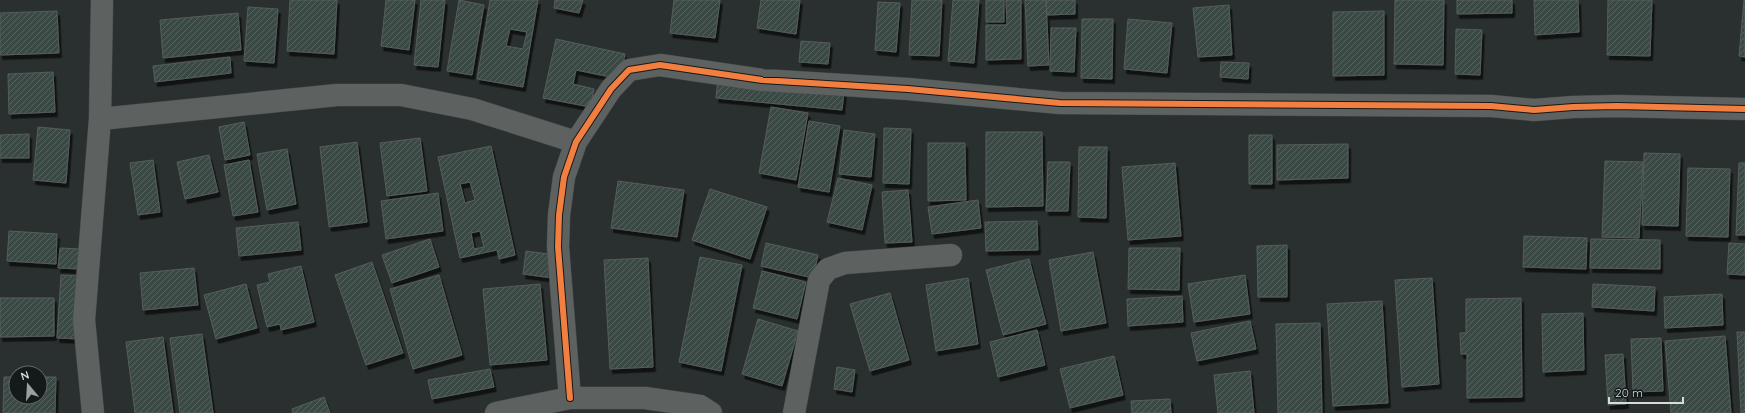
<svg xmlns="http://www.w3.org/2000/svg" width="1745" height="413" font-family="Quicksand,sans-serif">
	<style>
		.building { fill: url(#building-hatch); stroke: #575c5a; fill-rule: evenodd; filter: url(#shadow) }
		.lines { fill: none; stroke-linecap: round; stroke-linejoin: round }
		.minor-casing { stroke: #454b4b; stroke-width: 23 }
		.minor { stroke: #5d6261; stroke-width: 22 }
		.cycleway-casing { stroke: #141919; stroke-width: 8 }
		.cycleway { stroke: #f27e40; stroke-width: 6 }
	</style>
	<defs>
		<pattern id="building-hatch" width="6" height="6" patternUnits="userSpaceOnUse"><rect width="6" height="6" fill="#3a4a44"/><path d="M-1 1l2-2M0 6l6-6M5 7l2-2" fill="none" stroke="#56645e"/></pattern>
		<filter id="shadow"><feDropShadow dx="2.5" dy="4.5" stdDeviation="0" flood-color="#0009"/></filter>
	</defs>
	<rect width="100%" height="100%" fill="#2a3030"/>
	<!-- building -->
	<path class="building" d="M 290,0 L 337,0 L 334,54 L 287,51 Z
		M 386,0 L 415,0 L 409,50 L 381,46 Z
		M 421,0 L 445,0 L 438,67 L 414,65 Z
		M 459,0 L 484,5 L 472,75 L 447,71 Z
		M 490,0 L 538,0 L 523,87 L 477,79 ZM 510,29 L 527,32 L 523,49 L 506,46 Z
		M 555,0 L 583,0 L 579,13 L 554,8 Z
		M 674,0 L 720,0 L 715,38 L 670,33 Z
		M 761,0 L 800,0 L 796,34 L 757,28 Z
		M 912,0 L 942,0 L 939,56 L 909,55 Z
		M 953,0 L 979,0 L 974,63 L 948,61 Z
		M 986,0 L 1004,0 L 1004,22 L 986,22 Z
		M 1006,0 L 1021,0 L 1021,59 L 986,60 L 986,25 L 1007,25 Z
		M 1025,0 L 1046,0 L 1049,65 L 1028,66 Z
		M 1046,0 L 1075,0 L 1075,14 L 1047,15 Z
		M 1395,0 L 1444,0 L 1443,65 L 1394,64 Z
		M 1457,0 L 1512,0 L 1512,13 L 1457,14 Z
		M 1534,0 L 1578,0 L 1579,32 L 1535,35 Z
		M 1608,0 L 1652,0 L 1650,56 L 1607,55 Z
		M 1744,0 L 1745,0 L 1745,57 L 1739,56 Z
		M 878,2 L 900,3 L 896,52 L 875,50 Z
		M 1229,5 L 1232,55 L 1198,57 L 1193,8 Z
		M 248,7 L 278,9 L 274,63 L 244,61 Z
		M 57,11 L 59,53 L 0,55 L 0,13 Z
		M 1384,11 L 1384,75 L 1333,76 L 1333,12 Z
		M 238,13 L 241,50 L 163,58 L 160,20 Z
		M 1082,19 L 1113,19 L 1112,79 L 1081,78 Z
		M 1128,19 L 1172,23 L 1167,73 L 1124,69 Z
		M 1051,28 L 1076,28 L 1074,72 L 1050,71 Z
		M 1456,29 L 1482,30 L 1480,75 L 1455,74 Z
		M 556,39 L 625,54 L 620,79 L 576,70 L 573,84 L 594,89 L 590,107 L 543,98 Z
		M 801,41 L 830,43 L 828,64 L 799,62 Z
		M 230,57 L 231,73 L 155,82 L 153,66 Z
		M 1221,62 L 1249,63 L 1248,79 L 1220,77 Z
		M 53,72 L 55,112 L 9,114 L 8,74 Z
		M 718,79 L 844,91 L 842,110 L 716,98 Z
		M 771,107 L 808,113 L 796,180 L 759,173 Z
		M 809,121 L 840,126 L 829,192 L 798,187 Z
		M 244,122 L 250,155 L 225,160 L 219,127 Z
		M 38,127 L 70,130 L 66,183 L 33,180 Z
		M 884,128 L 911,129 L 909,184 L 883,183 Z
		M 844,130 L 875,134 L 871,177 L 839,174 Z
		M 986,132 L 1042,132 L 1043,206 L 986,207 Z
		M 29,134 L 29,158 L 0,158 L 0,135 Z
		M 1249,135 L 1272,135 L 1272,184 L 1249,184 Z
		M 420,138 L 427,191 L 387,196 L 380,143 Z
		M 357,142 L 367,222 L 329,227 L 320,147 Z
		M 928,143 L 965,143 L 966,200 L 928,201 Z
		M 1348,144 L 1348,178 L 1277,180 L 1277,145 Z
		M 491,146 L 515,255 L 499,259 L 497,250 L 460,258 L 438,157 ZM 470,182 L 475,200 L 465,203 L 460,184 ZM 480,231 L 484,247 L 474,249 L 471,233 Z
		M 1079,147 L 1107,147 L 1106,218 L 1078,217 Z
		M 287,149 L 296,204 L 267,210 L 257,154 Z
		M 1644,153 L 1680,154 L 1678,226 L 1642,225 Z
		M 209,155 L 218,192 L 185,199 L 177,162 Z
		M 153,160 L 160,212 L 138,215 L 130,163 Z
		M 249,160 L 258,212 L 233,216 L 224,165 Z
		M 1605,161 L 1643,162 L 1639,238 L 1602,237 Z
		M 1048,162 L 1070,162 L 1068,211 L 1046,211 Z
		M 1175,163 L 1181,236 L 1128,240 L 1122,167 Z
		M 1739,163 L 1745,163 L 1745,235 L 1736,235 Z
		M 1688,168 L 1730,169 L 1728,237 L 1686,236 Z
		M 838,178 L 872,185 L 862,230 L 827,222 Z
		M 618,181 L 684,190 L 677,237 L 611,228 Z
		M 710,189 L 767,207 L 750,259 L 692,240 Z
		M 908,190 L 912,242 L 885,243 L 882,192 Z
		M 438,193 L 443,231 L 386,239 L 381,201 Z
		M 978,200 L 981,228 L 932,234 L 928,207 Z
		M 1037,221 L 1038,250 L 986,251 L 985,222 Z
		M 298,222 L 301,250 L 239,256 L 236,228 Z
		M 9,231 L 57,234 L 56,264 L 7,261 Z
		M 1524,236 L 1587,238 L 1586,269 L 1523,267 Z
		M 430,239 L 439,267 L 392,283 L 382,255 Z
		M 1591,239 L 1660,240 L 1660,269 L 1590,268 Z
		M 766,243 L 818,255 L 813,278 L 761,266 Z
		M 1729,243 L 1745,244 L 1745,275 L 1727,274 Z
		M 1287,245 L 1287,297 L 1258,297 L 1257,246 Z
		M 60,248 L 81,249 L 79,269 L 58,268 Z
		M 1129,248 L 1180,248 L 1179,290 L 1128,289 Z
		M 526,251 L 555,255 L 552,278 L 523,274 Z
		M 1093,252 L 1106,323 L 1061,331 L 1049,260 Z
		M 700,257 L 742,265 L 721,371 L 679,362 Z
		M 648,258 L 653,367 L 610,369 L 604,260 Z
		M 1029,259 L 1046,324 L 1003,335 L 986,270 Z
		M 372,262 L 403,353 L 366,365 L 335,275 Z
		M 301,266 L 314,322 L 281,330 L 280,324 L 267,327 L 257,285 L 270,282 L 268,274 Z
		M 194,268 L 198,305 L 143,310 L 140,273 Z
		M 762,271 L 806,282 L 797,319 L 753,308 Z
		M 61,275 L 84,276 L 80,339 L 57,338 Z
		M 439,275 L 462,355 L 413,369 L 390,289 Z
		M 1245,275 L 1250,314 L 1194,322 L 1188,284 Z
		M 968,278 L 978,344 L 936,351 L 926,285 Z
		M 1432,278 L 1439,384 L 1402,387 L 1395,280 Z
		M 246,284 L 257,328 L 216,339 L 204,295 Z
		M 540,284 L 547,360 L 490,365 L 483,289 Z
		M 1593,284 L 1655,287 L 1654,311 L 1592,307 Z
		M 890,293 L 909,360 L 870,371 L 850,304 Z
		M 1722,294 L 1723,325 L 1665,328 L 1664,297 Z
		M 1182,296 L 1183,322 L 1128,326 L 1127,299 Z
		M 0,298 L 54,298 L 54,336 L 0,337 Z
		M 1521,298 L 1522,397 L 1467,398 L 1467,354 L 1461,354 L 1460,333 L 1466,333 L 1466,299 Z
		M 1382,301 L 1388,403 L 1333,406 L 1327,304 Z
		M 1583,313 L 1584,370 L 1543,372 L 1542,314 Z
		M 758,319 L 798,331 L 782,386 L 742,374 Z
		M 1250,321 L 1256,349 L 1197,361 L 1191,333 Z
		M 1320,323 L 1322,413 L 1278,413 L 1276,324 Z
		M 1037,330 L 1045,365 L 998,377 L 990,342 Z
		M 1737,332 L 1745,332 L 1745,413 L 1741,413 Z
		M 202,334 L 213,413 L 180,413 L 170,338 Z
		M 1725,336 L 1731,413 L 1671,413 L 1665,341 Z
		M 163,337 L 173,413 L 135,413 L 126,342 Z
		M 1661,338 L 1663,391 L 1633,392 L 1631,339 Z
		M 1623,354 L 1626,404 L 1608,405 L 1605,355 Z
		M 1114,356 L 1123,395 L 1070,408 L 1060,369 Z
		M 837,367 L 855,370 L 852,392 L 834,389 Z
		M 490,369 L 494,387 L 432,399 L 428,380 Z
		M 1250,371 L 1254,413 L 1218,413 L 1214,375 Z
		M 4,377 L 16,377 L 16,397 L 40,397 L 40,377 L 56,377 L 55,413 L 3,413 Z
		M 324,397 L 330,413 L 293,413 L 292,409 Z
		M 1170,399 L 1171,413 L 1132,413 L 1131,401 Z"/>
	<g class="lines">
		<defs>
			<path id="minor" d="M 100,119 L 337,95 L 401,95 L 472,109 L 576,142
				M 570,398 L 558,247 L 559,215 L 564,177 L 576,142 L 611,89 L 629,70 L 660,65 L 762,80 L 908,89 L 1060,103 L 1491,106 L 1534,110 L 1573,107 L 1617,106 L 1745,109
				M 93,413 L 84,320 L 100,119 L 102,0
				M 496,413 L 570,398 L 645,398 L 700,406 L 711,413
				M 794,413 L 819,280 L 828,269 L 845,263 L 951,255"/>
		</defs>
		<!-- minor casing -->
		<use href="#minor" class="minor-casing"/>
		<!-- minor -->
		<use href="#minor" class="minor"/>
		<defs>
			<path id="cycleway" d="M 570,398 L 558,247 L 559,215 L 564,177 L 576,142 L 611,89 L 629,70 L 660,65 L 762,80 L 908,89 L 1060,103 L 1491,106 L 1534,110 L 1573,107 L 1617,106 L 1745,109"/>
		</defs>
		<!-- cycleway casing -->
		<use href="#cycleway" class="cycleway-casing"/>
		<!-- cycleway -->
		<use href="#cycleway" class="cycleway"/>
	</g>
	<!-- north arrow -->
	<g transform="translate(28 385) rotate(342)"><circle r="19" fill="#141919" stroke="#616767"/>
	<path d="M0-3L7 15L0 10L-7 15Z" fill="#99a09f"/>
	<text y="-6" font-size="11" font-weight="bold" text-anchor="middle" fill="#d5dcdb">N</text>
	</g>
	<!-- scale -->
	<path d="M1609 397v6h74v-6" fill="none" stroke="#d5dcdb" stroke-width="2"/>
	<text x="1615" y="397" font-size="12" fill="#d5dcdb" stroke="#141919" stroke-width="3" paint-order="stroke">20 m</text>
</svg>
